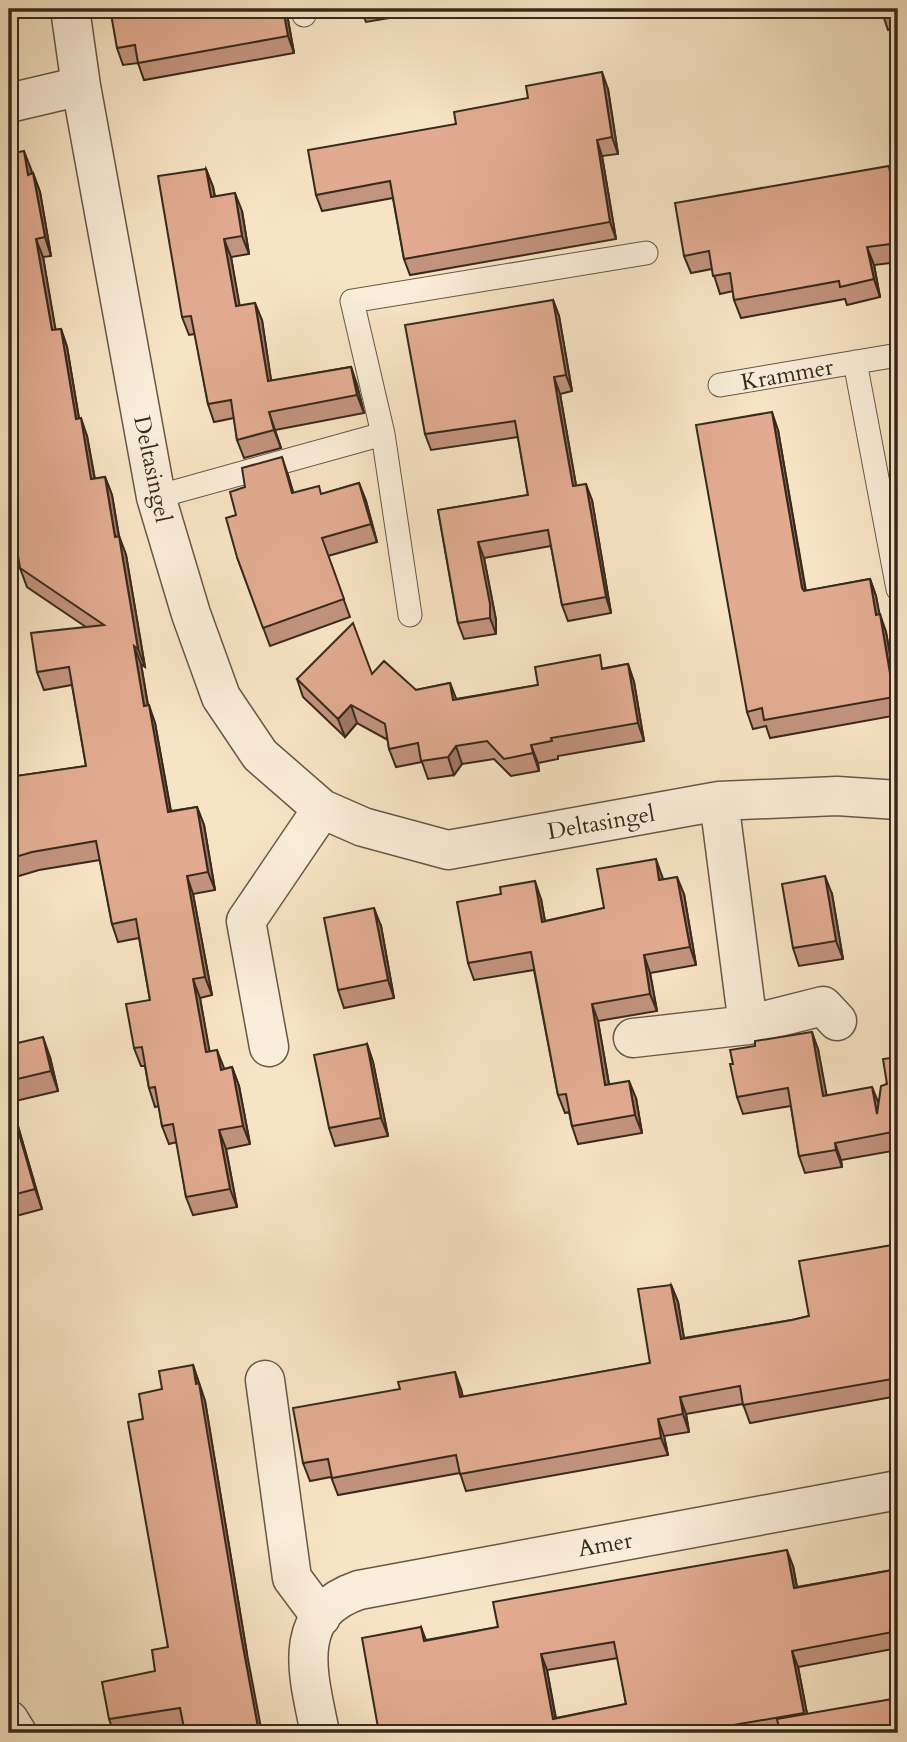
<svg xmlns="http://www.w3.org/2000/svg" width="907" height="1742" font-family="Cardo,serif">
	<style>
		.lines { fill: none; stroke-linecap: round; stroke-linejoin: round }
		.service-casing { stroke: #675846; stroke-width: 25 }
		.minor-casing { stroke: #675846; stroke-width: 41 }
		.tertiary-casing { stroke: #675846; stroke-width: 41 }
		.service { stroke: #faedd9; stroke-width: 23 }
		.minor { stroke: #faedd9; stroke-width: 38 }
		.tertiary { stroke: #faedd9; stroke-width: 38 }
		.wall { fill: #c2937d; stroke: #372a1c; stroke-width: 2; fill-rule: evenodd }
		.shaded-wall { fill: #9e7866; stroke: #372a1c; stroke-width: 2 }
		.building { fill: #e2ab91; stroke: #372a1c; stroke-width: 2; fill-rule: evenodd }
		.labels { text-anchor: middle; stroke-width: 5; stroke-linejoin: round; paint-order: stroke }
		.street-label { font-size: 23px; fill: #372a1c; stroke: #faedd9 }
	</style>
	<rect width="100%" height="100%" fill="#f7e4c4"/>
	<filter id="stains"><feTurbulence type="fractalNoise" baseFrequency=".00286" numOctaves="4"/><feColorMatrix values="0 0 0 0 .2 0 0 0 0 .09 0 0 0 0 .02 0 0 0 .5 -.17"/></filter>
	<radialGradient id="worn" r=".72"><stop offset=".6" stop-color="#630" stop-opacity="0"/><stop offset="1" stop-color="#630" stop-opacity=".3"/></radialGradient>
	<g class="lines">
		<defs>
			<path id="service" d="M 303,9 L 304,15
				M 855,362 L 898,589
				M 720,385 L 898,355
				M 156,497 L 383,434
				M 410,615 L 383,434 L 352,301 L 646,253"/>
			<path id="minor" d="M 70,9 L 81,86 L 156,497 L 191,614 L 221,697 L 260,755 L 322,809 L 363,827 L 448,850 L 719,801 L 837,796 L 898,800
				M 9,103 L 81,86
				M 719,801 L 748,1025
				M 633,1038 L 748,1025 L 823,1006 L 837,1021
				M 269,1047 L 246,921 L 322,809
				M 265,1380 L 292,1578 L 321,1617
				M 320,1733 C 309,1677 288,1614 359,1590 L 898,1490"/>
			<path id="tertiary" d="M 9,1720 L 17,1733"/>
		</defs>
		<!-- service casing -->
		<use href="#service" class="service-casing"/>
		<!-- minor casing -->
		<use href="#minor" class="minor-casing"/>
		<!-- tertiary casing -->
		<use href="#tertiary" class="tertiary-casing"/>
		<!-- service -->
		<use href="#service" class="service"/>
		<!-- minor -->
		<use href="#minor" class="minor"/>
		<!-- tertiary -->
		<use href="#tertiary" class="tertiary"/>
	</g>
	<!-- wall -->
	<path class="wall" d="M 9,9 L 13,9 L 16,26 L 9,27 Z
		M 130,9 L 170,9 L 171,10 L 178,9 L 286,9 L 294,53 L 144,80 L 138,63 L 123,65 L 117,48 Z
		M 361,9 L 444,9 L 366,22 Z
		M 898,9 L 898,28 L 888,30 L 882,12 Z
		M 608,89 L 618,154 L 602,156 L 616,239 L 410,275 L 404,259 L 393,198 L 322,211 L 316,195 L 456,124 Z
		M 889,166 L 895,183 L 898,202 L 898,262 L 874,265 L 880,297 L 847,305 L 845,299 L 741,318 L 734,300 L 733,291 L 720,294 L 712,269 L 691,273 L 684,256 Z
		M 31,169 L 32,174 L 33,173 L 40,192 L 51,256 L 43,257 L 55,330 L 61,329 L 67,347 L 79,418 L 87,436 L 95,479 L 105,477 L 112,495 L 119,536 L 126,555 L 145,667 L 141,664 L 148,705 L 155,723 L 171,811 L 197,807 L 204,825 L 215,890 L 193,894 L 212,995 L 200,998 L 209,1051 L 224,1069 L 232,1067 L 239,1086 L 250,1144 L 226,1149 L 237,1207 L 193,1215 L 186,1197 L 177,1142 L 169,1144 L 162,1126 L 159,1106 L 155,1107 L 149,1088 L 145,1066 L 141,1066 L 134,1048 L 150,1000 L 139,938 L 118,942 L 112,924 L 100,860 L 39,870 L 9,879 L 9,777 L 86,766 L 72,685 L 44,690 L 37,672 L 86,627 L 27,587 L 20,568 L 11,399 Z
		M 206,169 L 213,187 L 215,196 L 242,211 L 249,254 L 231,257 L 239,306 L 262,320 L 271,381 L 351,367 L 357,385 L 364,413 L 275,430 L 281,448 L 244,458 L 237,440 L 234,418 L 214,422 L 208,404 L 195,334 L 189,335 L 182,317 Z
		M 553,300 L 559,316 L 572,391 L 560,394 L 576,486 L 592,500 L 611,613 L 568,621 L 562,605 L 551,546 L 484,558 L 496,620 L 496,634 L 464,639 L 458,623 L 438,510 L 528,495 L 518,437 L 431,450 L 425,434 Z
		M 778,430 L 806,591 L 870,579 L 876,596 L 879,614 L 886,632 L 898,701 L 898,715 L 770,738 L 766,726 L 753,729 L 747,712 Z
		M 288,475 L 293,493 L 322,494 L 359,483 L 366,501 L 377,542 L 328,556 L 350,617 L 270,646 L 237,557 L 236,515 Z
		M 628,664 L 634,682 L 644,741 L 558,756 L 558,759 L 538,763 L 539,771 L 511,776 L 494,759 L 462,764 L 454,775 L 428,779 L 422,762 L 396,767 L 389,749 L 388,740 L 357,723 L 345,737 L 303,697 L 297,679 L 372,674 L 416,690 L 450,683 L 456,699 L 538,685 L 605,668 Z
		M 662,876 L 663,880 L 684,894 L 696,965 L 650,973 L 657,1011 L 598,1021 L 609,1084 L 636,1098 L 642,1133 L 578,1144 L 572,1126 L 569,1112 L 565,1113 L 558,1095 L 534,970 L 474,980 L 468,963 L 501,894 L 541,899 L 545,921 L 604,908 Z
		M 832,894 L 843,959 L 799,966 L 793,948 Z
		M 381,926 L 394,998 L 344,1008 L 338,990 Z
		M 898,949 L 898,1002 L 893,988 Z
		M 9,1036 L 11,1045 L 50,1057 L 58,1091 L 11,1102 L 42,1209 L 9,1218 Z
		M 367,1044 L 373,1062 L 388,1136 L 335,1146 L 329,1128 Z
		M 818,1049 L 826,1095 L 878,1103 L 898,1057 L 898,1150 L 841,1160 L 842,1167 L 805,1173 L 799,1156 L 791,1106 L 743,1114 L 737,1097 Z
		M 898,1244 L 898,1396 L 750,1423 L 743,1404 L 686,1414 L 689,1432 L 664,1436 L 668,1455 L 466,1491 L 460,1473 L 338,1495 L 331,1477 L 310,1481 L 303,1463 L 461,1389 L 463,1397 L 650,1363 L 671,1285 L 678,1302 L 684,1338 L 792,1320 L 809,1316 Z
		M 193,1365 L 205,1401 L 247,1654 L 183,1727 L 140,1733 L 114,1733 L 109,1719 L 155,1671 L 168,1647 L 143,1419 L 162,1389 Z
		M 793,1566 L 797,1587 L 898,1569 L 898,1648 L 798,1667 L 807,1714 L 898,1733 L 379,1733 L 421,1627 L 426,1640 L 498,1627 ZM 618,1658 L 626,1704 L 556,1718 L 547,1670 Z"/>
	<!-- shaded-wall -->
	<path class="shaded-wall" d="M 10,9 L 13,9 L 16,26 Z
		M 283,9 L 286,9 L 294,53 L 288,36 Z
		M 602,72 L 608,89 L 618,154 L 612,137 Z
		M 597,140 L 602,156 L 616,239 L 610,222 Z
		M 24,151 L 31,169 L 35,193 L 28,175 Z
		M 889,166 L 895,183 L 898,202 L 898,222 Z
		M 206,169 L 213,187 L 218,215 L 211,197 Z
		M 33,173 L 40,192 L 51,256 L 45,237 Z
		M 235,193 L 242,211 L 249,254 L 242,236 Z
		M 36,239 L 43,257 L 59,349 L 52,330 Z
		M 224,239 L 231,257 L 243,324 L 236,306 Z
		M 867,247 L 874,265 L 880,297 L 874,279 Z
		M 553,300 L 559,316 L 572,391 L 566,375 Z
		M 255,303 L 262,320 L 274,399 L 268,381 Z
		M 61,329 L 67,347 L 82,437 L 76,419 Z
		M 351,367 L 357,385 L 364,413 L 357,395 Z
		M 554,377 L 560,394 L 579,502 L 573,486 Z
		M 269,412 L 281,448 L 274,430 Z
		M 772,412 L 778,430 L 808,606 L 802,588 Z
		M 81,418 L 87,436 L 98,498 L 91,479 Z
		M 282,457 L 288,475 L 299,511 L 292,493 Z
		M 105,477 L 112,495 L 122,555 L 115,537 Z
		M 359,483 L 366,501 L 377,542 L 371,524 Z
		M 586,484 L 592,500 L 611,613 L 606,597 Z
		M 119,536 L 126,555 L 145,667 L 138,649 Z
		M 478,542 L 484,558 L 496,620 L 496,634 L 490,618 Z
		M 870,579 L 876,596 L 883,632 L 876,615 Z
		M 880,614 L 886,632 L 898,701 L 898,708 L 894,697 Z
		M 134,646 L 141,664 L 151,724 L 144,706 Z
		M 628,664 L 634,682 L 644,741 L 638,723 Z
		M 450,683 L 457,701 L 453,700 Z
		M 149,705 L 155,723 L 174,830 L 168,812 Z
		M 351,705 L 357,723 L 345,737 L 338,719 Z
		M 531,745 L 538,763 L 539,771 L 533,753 Z
		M 456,746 L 462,764 L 454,775 L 448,757 Z
		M 197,807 L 204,825 L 215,890 L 208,872 Z
		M 656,859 L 662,876 L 666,898 L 659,880 Z
		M 187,876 L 193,894 L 212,995 L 205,977 Z
		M 825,876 L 832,894 L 843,959 L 836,941 Z
		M 677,877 L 684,894 L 696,965 L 690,947 Z
		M 535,881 L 541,899 L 548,939 L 542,922 Z
		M 374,908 L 381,926 L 394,998 L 388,980 Z
		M 644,955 L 650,973 L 657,1011 L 650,994 Z
		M 193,979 L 200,998 L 213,1070 L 206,1052 Z
		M 592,1004 L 598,1021 L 612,1102 L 605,1085 Z
		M 812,1032 L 818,1049 L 830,1113 L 823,1096 Z
		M 43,1037 L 50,1057 L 58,1091 L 51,1071 Z
		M 367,1044 L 373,1062 L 388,1136 L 381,1118 Z
		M 217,1050 L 224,1068 L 227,1088 L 221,1070 Z
		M 232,1067 L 239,1086 L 250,1144 L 243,1126 Z
		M 629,1081 L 636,1098 L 642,1133 L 635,1115 Z
		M 872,1087 L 879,1104 L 877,1114 Z
		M 9,1095 L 11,1102 L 42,1209 L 35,1189 L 9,1099 Z
		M 219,1130 L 226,1149 L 237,1207 L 230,1189 Z
		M 835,1143 L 841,1160 L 842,1167 L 836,1150 Z
		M 671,1285 L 678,1302 L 687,1357 L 681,1339 Z
		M 193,1365 L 205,1401 L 247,1654 L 262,1733 L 259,1733 L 241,1636 Z
		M 455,1372 L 461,1389 L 466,1415 L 460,1397 Z
		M 680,1397 L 686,1414 L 689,1432 L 683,1414 Z
		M 658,1419 L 664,1436 L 668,1455 L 661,1438 Z
		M 787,1550 L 793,1566 L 800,1604 L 794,1588 Z
		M 792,1651 L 798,1667 L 810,1729 L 804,1713 Z
		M 541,1654 L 547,1670 L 558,1733 L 553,1719 Z"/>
	<!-- building -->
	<path class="building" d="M 130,9 L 167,9 L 168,10 L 178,9 L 283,9 L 288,36 L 138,63 L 135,45 L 117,48 L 111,14 L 130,10 Z
		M 881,9 L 898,9 L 882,12 Z
		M 602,72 L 612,137 L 597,140 L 610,222 L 404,259 L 390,181 L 316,195 L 308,150 L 456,124 L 454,112 L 528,98 L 526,86 Z
		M 24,151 L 28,175 L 33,173 L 45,237 L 36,239 L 52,330 L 61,329 L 76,419 L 81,418 L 91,479 L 105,477 L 115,537 L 119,536 L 138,649 L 134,646 L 144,706 L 149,705 L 168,812 L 197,807 L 208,872 L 187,876 L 205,977 L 193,979 L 206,1052 L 217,1050 L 221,1070 L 232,1067 L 243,1126 L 219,1130 L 230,1189 L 186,1197 L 173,1124 L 162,1126 L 155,1087 L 149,1088 L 142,1047 L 134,1048 L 126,1004 L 150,1000 L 136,919 L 112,924 L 96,841 L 32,852 L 9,859 L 9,777 L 86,766 L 69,667 L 37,672 L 31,633 L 104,625 L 20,568 L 9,501 L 9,399 L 11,399 L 9,386 L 9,154 Z
		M 889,166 L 898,222 L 898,243 L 867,247 L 874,279 L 840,287 L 839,281 L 734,300 L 730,273 L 713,276 L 709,251 L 684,256 L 675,203 Z
		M 206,169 L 211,197 L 235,193 L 242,236 L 224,239 L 236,306 L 255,303 L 268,381 L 351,367 L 357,395 L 269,412 L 274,430 L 237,440 L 231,400 L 208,404 L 191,316 L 182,317 L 158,176 Z
		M 553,300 L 566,375 L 554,377 L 560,413 L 573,486 L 586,484 L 606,597 L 562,605 L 548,530 L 478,542 L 490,604 L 490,618 L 458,623 L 438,510 L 528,495 L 515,421 L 425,434 L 405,325 Z
		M 772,412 L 802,588 L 804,591 L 870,579 L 876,615 L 880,614 L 894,697 L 764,720 L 762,708 L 747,712 L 696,425 Z
		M 282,457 L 292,493 L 319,486 L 321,494 L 359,483 L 371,524 L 322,538 L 344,599 L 263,628 L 237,557 L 226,518 L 236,515 L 230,492 L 245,487 L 242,468 Z
		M 353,623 L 372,674 L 384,661 L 416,690 L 450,683 L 453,700 L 538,685 L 535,667 L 600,655 L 602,669 L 628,664 L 638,723 L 551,738 L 552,741 L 531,745 L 533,753 L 504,759 L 487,741 L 456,746 L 448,757 L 421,761 L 418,743 L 389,749 L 385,724 L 351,705 L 338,719 L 297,679 Z
		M 656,859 L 659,880 L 677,877 L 690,947 L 644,955 L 650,994 L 592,1004 L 605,1085 L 629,1081 L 635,1115 L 572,1126 L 566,1094 L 558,1095 L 531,952 L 468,963 L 457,902 L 501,894 L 500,887 L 535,881 L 542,922 L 604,908 L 597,869 Z
		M 825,876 L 836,941 L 793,948 L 782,884 Z
		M 374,908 L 388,980 L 338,990 L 324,918 Z
		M 898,949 L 898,989 L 893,988 Z
		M 812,1032 L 823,1096 L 872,1087 L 877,1114 L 881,1086 L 887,1084 L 883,1059 L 898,1057 L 898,1131 L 835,1143 L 836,1150 L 799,1156 L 788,1088 L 737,1097 L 730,1064 L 733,1064 L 730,1050 L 755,1046 L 755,1041 Z
		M 43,1037 L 51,1071 L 9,1081 L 9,1045 Z
		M 367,1044 L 381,1118 L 329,1128 L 314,1055 Z
		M 9,1099 L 35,1189 L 9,1196 Z
		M 898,1244 L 898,1378 L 743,1405 L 740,1386 L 680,1397 L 683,1414 L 658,1419 L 661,1438 L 460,1474 L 456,1455 L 332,1478 L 328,1459 L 303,1463 L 293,1408 L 400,1389 L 398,1382 L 455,1372 L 460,1397 L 650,1363 L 638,1289 L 671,1285 L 681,1339 L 792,1320 L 809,1316 L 799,1261 Z
		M 193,1365 L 196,1384 L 199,1383 L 241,1636 L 259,1733 L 185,1733 L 180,1708 L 109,1719 L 102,1682 L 155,1671 L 152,1650 L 168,1647 L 128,1422 L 143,1419 L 139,1394 L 162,1389 L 159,1371 Z
		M 787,1550 L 794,1588 L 898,1569 L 898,1631 L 792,1651 L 804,1713 L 687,1733 L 379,1733 L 362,1638 L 421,1627 L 424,1641 L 498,1627 L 493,1602 ZM 614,1642 L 626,1704 L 553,1719 L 541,1654 Z
		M 898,1698 L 898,1733 L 780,1733 L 777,1719 Z"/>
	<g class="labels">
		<!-- street labels -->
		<g class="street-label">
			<text transform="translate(787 374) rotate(-10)" y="8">Krammer</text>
			<text transform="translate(153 469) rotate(78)" y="8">Deltasingel</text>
			<text transform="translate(601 822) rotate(-10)" y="8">Deltasingel</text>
			<text transform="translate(605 1544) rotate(-10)" y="8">Amer</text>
		</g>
	</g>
	<!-- margin -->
	<rect width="907" height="1742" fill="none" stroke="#f7e4c4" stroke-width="35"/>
	<rect x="10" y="10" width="886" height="1721" fill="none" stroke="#372a1c" stroke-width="3.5"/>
	<rect x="18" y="18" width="872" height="1707" fill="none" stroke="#372a1c" stroke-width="2"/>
	<rect width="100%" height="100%" filter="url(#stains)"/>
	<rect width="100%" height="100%" fill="url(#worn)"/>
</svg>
